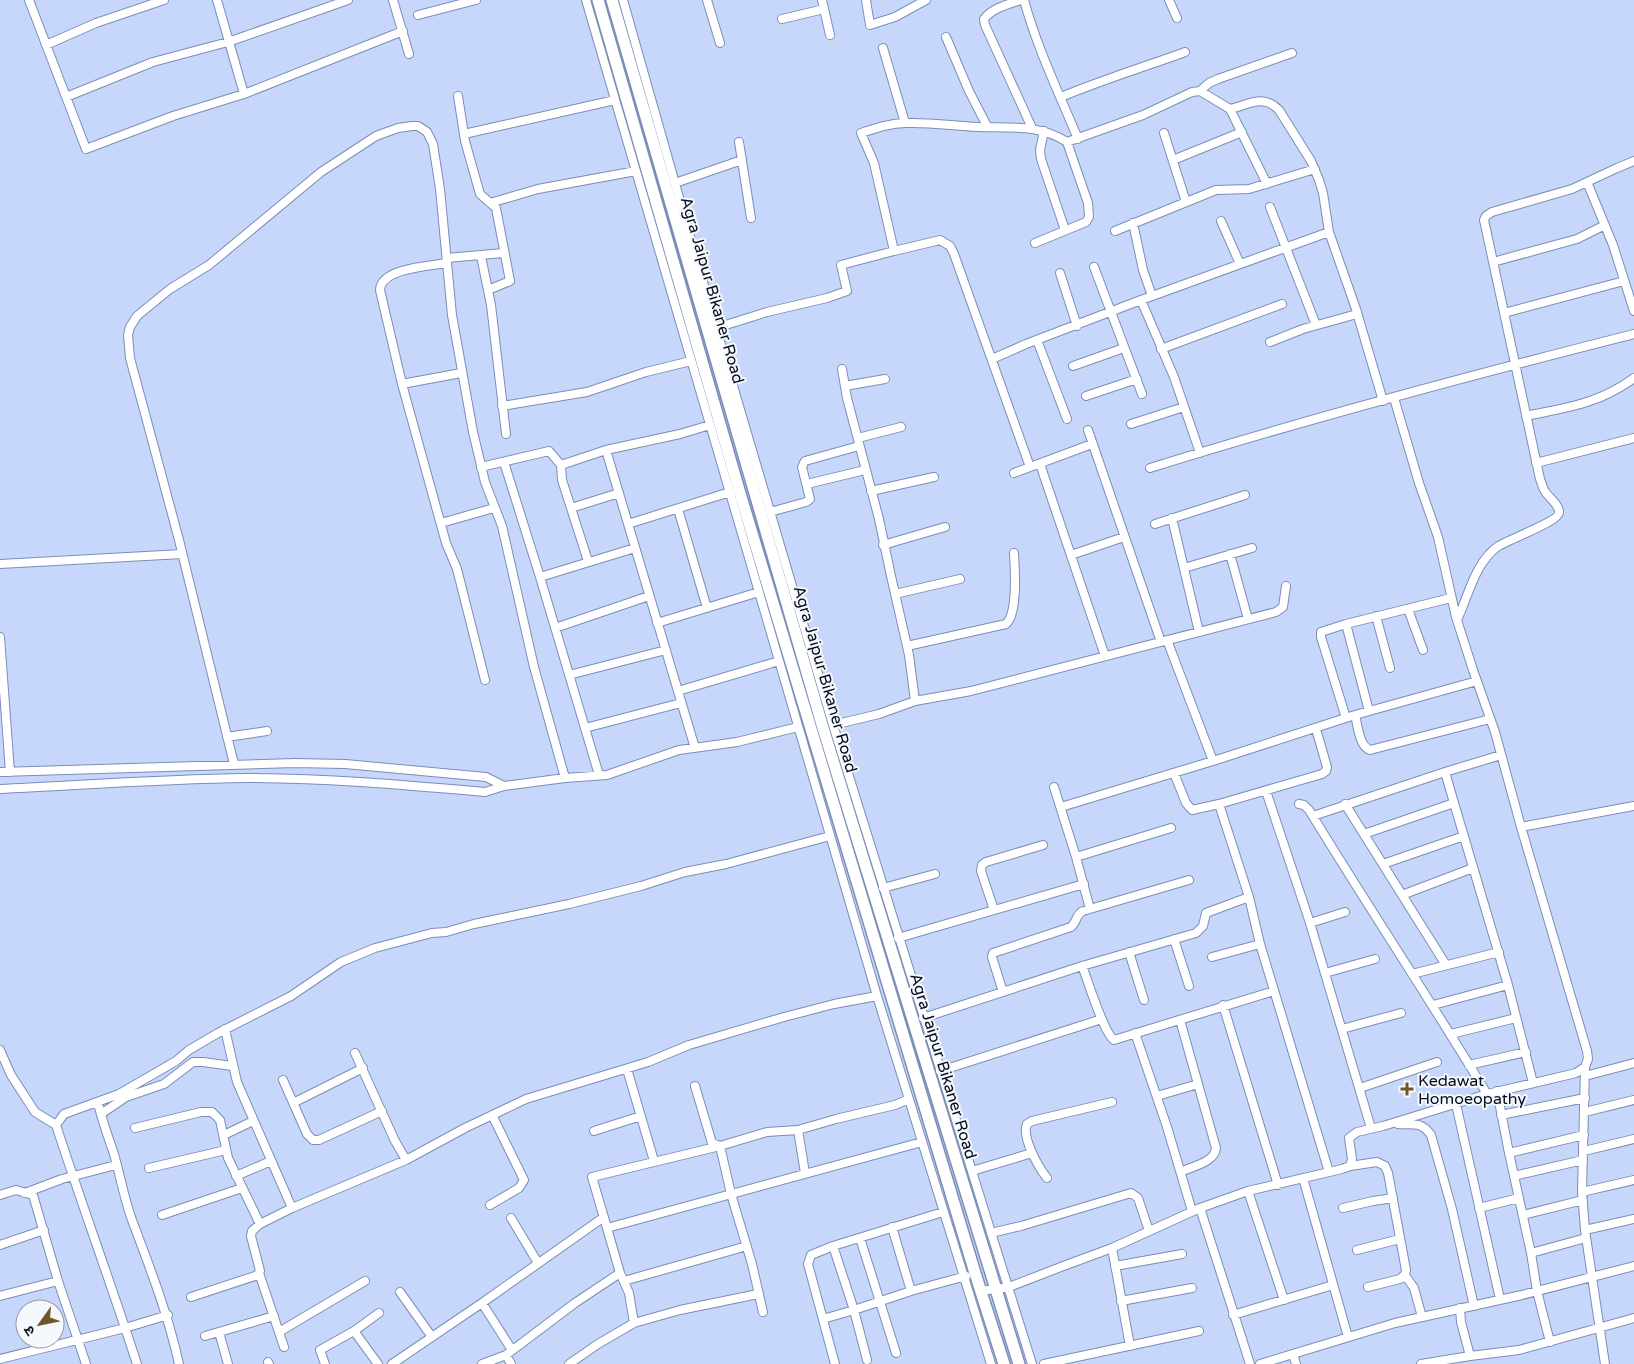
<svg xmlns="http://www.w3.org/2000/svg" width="1634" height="1364" font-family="'Varela Round','Noto Sans Devanagari',sans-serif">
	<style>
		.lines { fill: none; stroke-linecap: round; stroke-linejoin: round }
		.minor-casing { stroke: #7a8eb7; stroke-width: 10 }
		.highway-casing { stroke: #7a8eb7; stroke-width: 14 }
		.minor { stroke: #fff; stroke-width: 8 }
		.highway { stroke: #fff; stroke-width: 11 }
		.poi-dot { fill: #6e5828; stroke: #f5f8fc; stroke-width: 2 }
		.labels { text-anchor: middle; stroke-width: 4; stroke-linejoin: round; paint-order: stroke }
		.street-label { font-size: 16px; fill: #070d1c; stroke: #f5f8fc }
		.poi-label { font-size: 16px; fill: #070d1c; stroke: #f5f8fc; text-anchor: start }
	</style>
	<rect width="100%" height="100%" fill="#c6d7fb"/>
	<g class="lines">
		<defs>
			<path id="minor" d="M 29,0 L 86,149 L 173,116 L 244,94 L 403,31
				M 217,0 L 244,94
				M 393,0 L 409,54
				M 586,0 L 877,996 L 991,1364
				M 623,0 L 716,328 L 833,725 L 1032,1364
				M 707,0 L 720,43
				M 822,0 L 830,35
				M 866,0 L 870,25 L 895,17 L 926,0
				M 1021,0 C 1009,4 992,8 984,19 L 985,25 L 1032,128
				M 1024,0 C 1037,48 1059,93 1078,139
				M 1169,0 L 1177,18
				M 418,15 L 476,0
				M 782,19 L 824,9
				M 946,37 L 969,91 L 987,126
				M 46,45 L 96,23 L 164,0
				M 883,48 L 905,123
				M 1200,91 L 1209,83 L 1218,79 L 1292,53
				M 458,96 L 465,141 L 480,194 L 496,208 L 510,281 L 488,290
				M 66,97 L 153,62 L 228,42 L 348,0
				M 1061,97 C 1102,80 1144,67 1185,52
				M 1230,109 L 1267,184
				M 1044,131 L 1040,150 L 1041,159 L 1065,230
				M 1164,133 L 1186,202
				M 464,134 L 615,100
				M 739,142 L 751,218
				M 1173,160 L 1242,132
				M 1587,182 L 1613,245 L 1634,311
				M 675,183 L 742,160
				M 490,203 L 538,189 L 636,171
				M 1270,207 L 1316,325
				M 1221,221 L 1240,264
				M 1133,223 L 1143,270 L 1152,296
				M 1115,231 L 1216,190 L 1249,189 L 1315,169
				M 1035,243 L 1086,222 L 1089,217 L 1088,203 L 1067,142
				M 894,251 L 940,240 L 950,246 L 954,254 L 1030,467
				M 481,256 L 491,305 L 506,434
				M 447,258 L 503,253
				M 1493,262 L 1577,239 L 1605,225
				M 447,263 C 430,266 381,268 380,290 L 402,384 L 446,543 L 457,569 L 485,680
				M 1094,267 L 1142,394
				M 1060,273 L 1077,326
				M 1141,300 L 1174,377 L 1200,453
				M 1504,313 L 1624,281
				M 716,328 L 767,312 L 827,298 L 847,291 L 841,265 L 894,251 L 874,163 L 861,133 C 876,128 890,123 906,123 C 930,122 954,126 978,127 C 1010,128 1039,124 1067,142 L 1143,115 L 1192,92 L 1200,91 L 1230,109 C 1250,104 1263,94 1279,110 L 1311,161 L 1319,180 L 1323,193 L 1329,232 L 1356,309 L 1383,401
				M 1037,340 L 1067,419
				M 1270,342 L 1303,329 L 1357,314
				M 1161,349 L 1282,304
				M 992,359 L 1026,344 L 1141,300 L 1329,232
				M 1073,366 L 1124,348
				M 842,369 L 847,398 L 879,519 L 891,576 L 909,655 L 915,701
				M 402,384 L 461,373
				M 845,386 L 885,379
				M 1086,396 L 1137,379
				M 502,406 L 587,392 L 646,372 L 691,361
				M 1526,416 C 1569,407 1598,404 1634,378
				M 1131,424 L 1184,407
				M 1088,430 L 1161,642
				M 858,438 L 901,427
				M 606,450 L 695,748
				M 504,462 L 540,577 L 599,775
				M 1536,463 L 1634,438
				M 1040,464 L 1105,656
				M 561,465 L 562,480 L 588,561
				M 481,467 L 549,451 L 561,465 L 606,450 L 680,434 L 710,425
				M 1150,468 C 1310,418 1472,375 1634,334
				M 1014,473 L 1092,444
				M 807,484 L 865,470
				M 871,491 L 934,477
				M 571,508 L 619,493
				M 678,509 L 707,608
				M 770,512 L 806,502 L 810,499 L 802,467 L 805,461 L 859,446
				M 1172,518 L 1199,632
				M 441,523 L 494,508
				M 628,524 L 730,492
				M 1155,524 L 1245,495
				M 883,545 L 945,527
				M 1230,554 L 1248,619
				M 1071,555 L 1124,537
				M 0,564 L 182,554
				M 1184,568 L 1252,548
				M 540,577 L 635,548
				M 895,594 L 960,579
				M 1408,609 L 1423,650
				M 1376,616 L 1390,668
				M 1457,620 C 1468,597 1475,563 1497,547 C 1507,540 1560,521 1559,512 C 1559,505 1550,498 1546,493 C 1543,489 1542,484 1540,479 L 1484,220 L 1486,216 L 1492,212 L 1572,189 L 1617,168 L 1634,161
				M 657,623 L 759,592
				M 1346,624 L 1369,711
				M 555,628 L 649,596
				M 0,637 L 10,772
				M 1167,640 L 1213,761
				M 907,646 L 1006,624 C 1018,613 1015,570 1014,553
				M 569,675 L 666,650
				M 678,691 L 779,661
				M 1355,715 C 1358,726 1359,746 1370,750 L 1490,719
				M 1346,718 L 1321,637 L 1321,632 L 1346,624 L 1451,598
				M 833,725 L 879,714 L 915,701 L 971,691 L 1276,612 L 1283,607 L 1286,586
				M 585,728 L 681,703
				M 227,737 L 267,731
				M 234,764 L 179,540 L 130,358 L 128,335 L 130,327 L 137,316 L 170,289 L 209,265 L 321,172 L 376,136 L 398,128 L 412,126 L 418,126 L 427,132 L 433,144 L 440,189 L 452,315 L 473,432 L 485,482 L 502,526 L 534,667 L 565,778
				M 0,772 L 295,763 L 345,764 L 486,777 L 504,786
				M 1174,773 L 1186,803 L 1192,810 L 1219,804 L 1322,774 L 1326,771 L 1327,767 L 1316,729
				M 1054,787 L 1076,857 L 1090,909
				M 0,789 C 82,785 164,779 246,778 C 326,778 405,785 485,792 L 504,786 L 565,778 L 607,775 L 679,750 L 737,742 L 798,727
				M 1266,791 L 1310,923 L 1371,1128
				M 1454,803 L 1508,985 L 1533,1083
				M 1219,804 L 1249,897 L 1260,944 L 1329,1172
				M 1299,804 L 1304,805 L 1309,810 C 1367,905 1429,998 1487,1094
				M 1345,804 L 1446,965
				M 1061,807 L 1213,761 L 1355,715 L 1477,681
				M 1313,816 L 1445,772
				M 1521,827 L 1634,806
				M 1364,834 L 1454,803 L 1445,772 L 1501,755
				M 1076,857 L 1171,828
				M 1383,864 L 1464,836
				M 883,888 L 935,874
				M 1402,895 L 1473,868
				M 994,910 L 981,871 L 982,865 L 986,862 L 1043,845
				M 1310,923 L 1345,912
				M 898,938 L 1084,884
				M 1174,939 L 1189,986
				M 1129,952 L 1144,1000
				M 1212,957 L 1260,944
				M 1082,966 C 1088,980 1103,1032 1114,1040 L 1274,991
				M 1325,973 L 1375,959
				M 1412,974 L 1499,952
				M 1003,992 L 992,957 L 993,953 L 1071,927 C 1077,922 1076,914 1083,911 L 1189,880
				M 1223,1005 L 1278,1185
				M 1433,1005 L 1508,985
				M 923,1018 L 1082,966 L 1196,933 L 1203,926 L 1206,913 L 1249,897
				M 1180,1020 L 1216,1148 C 1215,1162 1193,1166 1181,1172
				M 225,1029 L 237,1082 L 292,1208
				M 1342,1029 L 1401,1013
				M 1135,1033 L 1167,1127 L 1192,1211
				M 1451,1034 L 1516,1018
				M 0,1050 L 11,1075 L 35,1112 L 56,1125 C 82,1205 111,1284 137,1364
				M 355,1053 L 395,1141 L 406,1160
				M 1469,1065 L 1526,1052
				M 1585,1067 L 1582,1192 L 1585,1230 L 1605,1364
				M 627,1069 L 654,1161
				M 940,1071 L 1102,1019
				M 1585,1076 L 1634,1063
				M 283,1080 L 307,1134 L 313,1140 L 319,1140 L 382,1111
				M 695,1086 L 712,1143 L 720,1146 L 731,1194 L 752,1264 L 763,1312
				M 1360,1088 L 1437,1062
				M 1497,1091 L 1509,1153 L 1531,1253 L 1537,1291 L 1550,1342
				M 1157,1096 L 1198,1084
				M 98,1103 C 102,1120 108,1137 114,1154 C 120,1175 124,1198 132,1220 C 150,1268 168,1314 179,1364
				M 293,1103 L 363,1068
				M 1456,1104 L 1500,1299
				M 1585,1112 L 1634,1100
				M 101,1114 L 126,1097 L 164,1084 L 193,1062 L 203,1062 L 232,1066
				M 1501,1115 L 1585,1098
				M 1398,1124 C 1414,1125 1421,1121 1431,1135 L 1452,1209 L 1474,1306
				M 56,1125 L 64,1114 L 119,1094 L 176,1061 L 189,1050 L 218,1033 L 291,996 L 341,962 L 375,948 L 432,933 L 446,932 L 474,924 L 569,904 L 641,886 L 685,872 L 726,864 L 830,836
				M 135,1128 L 201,1112 L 212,1112 L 220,1120 L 228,1158 L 260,1224
				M 798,1130 L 805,1173
				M 594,1131 L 641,1116
				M 224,1135 L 253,1121
				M 1584,1151 L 1634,1139
				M 1509,1153 L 1584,1135
				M 1350,1166 L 1377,1162 L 1385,1166 L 1388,1173 L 1406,1270 L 1405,1274 L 1400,1279 L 1368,1287
				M 149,1168 L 226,1150
				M 972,1171 L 1032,1153
				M 236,1176 L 271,1161
				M 1514,1176 L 1583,1160
				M 1047,1178 C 1039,1168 1021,1137 1027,1124 L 1032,1121 L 1112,1102
				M 1303,1178 L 1348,1337
				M 1248,1191 L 1284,1300
				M 1582,1192 L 1634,1180
				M 25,1193 L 62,1179 L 116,1165
				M 0,1195 L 16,1190 L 33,1195 L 58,1281 L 86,1364
				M 490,1205 L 519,1188 L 524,1180 L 492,1115
				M 1200,1208 L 1248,1191 L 1342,1169 L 1350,1166 L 1352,1159 L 1349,1138 L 1357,1132 L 1383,1126 L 1487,1094 L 1576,1073 L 1585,1067 L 1588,1059 L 1587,1051 L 1521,827 L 1495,732 L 1473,670 L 1456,617 L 1438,537 L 1419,483 L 1394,398
				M 1343,1208 L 1373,1201 L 1393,1198
				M 1479,1208 L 1519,1198
				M 943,1212 L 833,1246 L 854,1310 L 911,1291 L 966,1276
				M 162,1215 L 242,1188
				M 1523,1215 L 1583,1200
				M 511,1218 L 538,1263
				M 892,1227 L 911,1291
				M 607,1228 L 592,1177 L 720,1146 L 767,1132 L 798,1130 L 836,1119 L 895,1105 L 909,1099
				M 1585,1230 L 1634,1219
				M 991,1233 L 1021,1226 L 1131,1193 L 1138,1198 L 1149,1231
				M 860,1238 L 896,1353
				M 0,1245 L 44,1230
				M 833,1246 L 811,1255 L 808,1264 L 835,1364
				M 1112,1248 L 1130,1346
				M 1357,1250 L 1400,1239
				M 1531,1253 L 1586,1238
				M 1115,1266 L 1182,1254
				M 259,1273 L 284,1347
				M 1403,1277 L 1407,1278 L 1414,1288 L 1422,1317
				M 624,1281 L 747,1246
				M 981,1291 L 1009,1287 L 1066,1265 L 1112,1248 L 1200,1208 L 1250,1364
				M 400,1292 L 432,1337
				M 0,1296 L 58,1281
				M 191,1297 L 258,1275 L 260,1271 L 259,1267 L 251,1236 L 252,1231 L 260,1224 L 292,1208 L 406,1160 L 465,1128 L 526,1099 L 648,1062 L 689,1045 L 784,1017 L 834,1004 L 877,996
				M 1121,1301 L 1192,1288
				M 482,1303 L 512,1350
				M 1460,1308 L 1461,1322 L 1470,1356 L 1519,1350 L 1634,1318
				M 1233,1315 L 1333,1285
				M 823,1319 L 854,1310 L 867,1360
				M 634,1323 L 680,1310 L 758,1294
				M 354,1331 L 379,1313
				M 219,1332 L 228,1364
				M 279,1332 L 365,1281
				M 205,1336 L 274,1316
				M 1293,1354 L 1296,1364
				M 506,1355 L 511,1364
				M 0,1359 L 125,1328 L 168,1315
				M 268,1362 L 269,1364
				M 325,1364 L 320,1350 L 354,1331 L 378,1364
				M 392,1364 L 482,1303 L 604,1217
				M 482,1364 L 506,1355 L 575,1303 L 620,1273 L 607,1228 L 922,1142
				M 569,1364 L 598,1344 L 634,1323 L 629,1293 L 620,1273
				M 1044,1364 L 1199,1331
				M 1260,1364 L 1395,1323 L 1522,1295 L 1634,1266
				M 1421,1364 L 1470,1356"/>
			<path id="highway" d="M 598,0 L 739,490 L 975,1273 L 1004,1364
				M 612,0 L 823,728 L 1019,1364"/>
		</defs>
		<!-- minor casing -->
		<use href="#minor" class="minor-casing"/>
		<!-- highway casing -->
		<use href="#highway" class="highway-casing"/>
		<!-- minor -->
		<use href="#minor" class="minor"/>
		<!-- highway -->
		<use href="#highway" class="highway"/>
	</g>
	<!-- markers -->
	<path class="poi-dot" d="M1404.5 1081.5h5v5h5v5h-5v5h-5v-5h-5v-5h5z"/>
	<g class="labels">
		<!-- street labels -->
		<g class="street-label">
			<text transform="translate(713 290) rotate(74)" y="6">Agra Jaipur Bikaner Road</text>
			<text transform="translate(826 679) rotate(74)" y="6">Agra Jaipur Bikaner Road</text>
			<text transform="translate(944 1066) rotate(73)" y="6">Agra Jaipur Bikaner Road</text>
		</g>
		<!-- poi labels -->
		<g class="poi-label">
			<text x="1418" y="1086">Kedawat<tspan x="1418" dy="18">Homoeopathy</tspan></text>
		</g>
	</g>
	<!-- north arrow -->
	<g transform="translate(40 1324) rotate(237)"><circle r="24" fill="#f5f8fc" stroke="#969aa2"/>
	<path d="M0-4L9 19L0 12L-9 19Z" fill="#6e5828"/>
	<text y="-8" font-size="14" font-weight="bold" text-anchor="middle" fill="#070d1c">उ</text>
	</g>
</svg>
